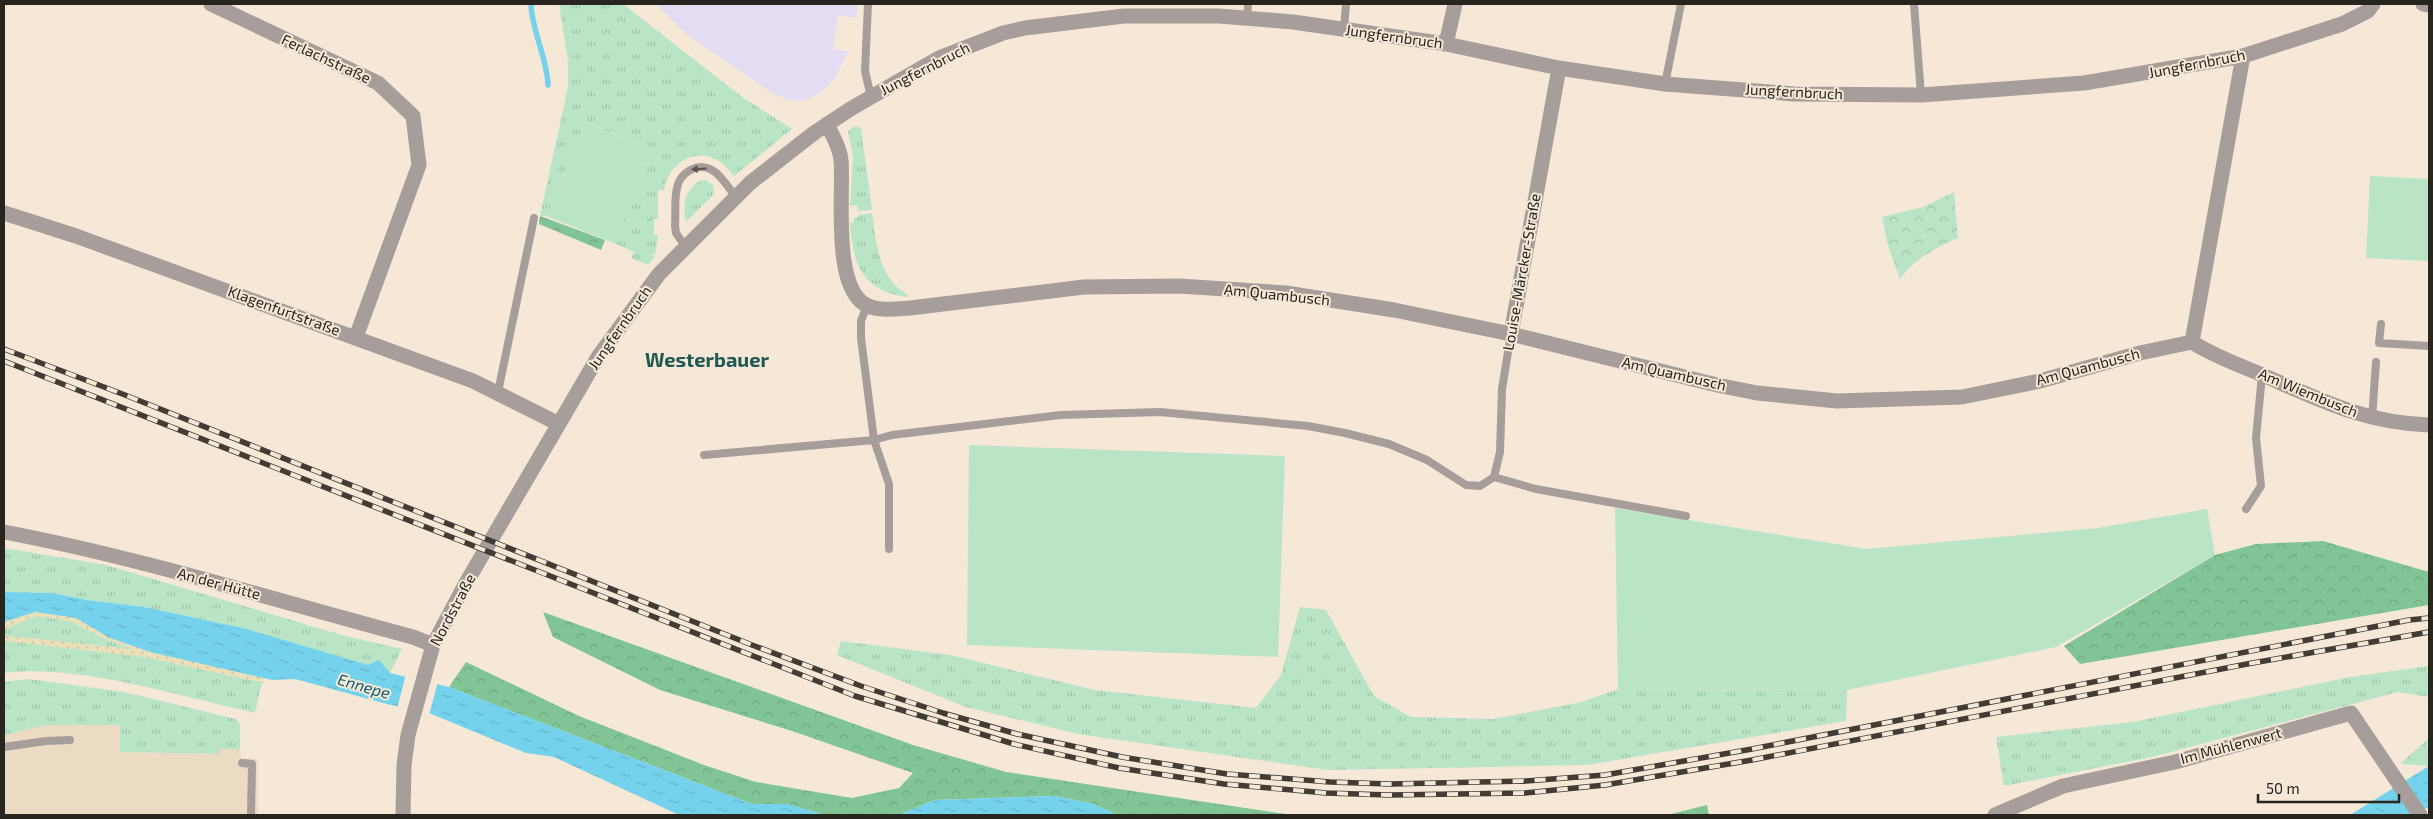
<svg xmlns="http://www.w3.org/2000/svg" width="2433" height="819" font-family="'Exo 2',sans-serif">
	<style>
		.built { fill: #ecdbc3 }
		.education { fill: #e3dcf2 }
		.grass { fill: url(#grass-tufts) }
		.forest { fill: url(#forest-crowns) }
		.sand { fill: url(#sand-dots) }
		.park { fill: url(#park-crowns) }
		.garden { fill: #b9e5c6 }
		.water { fill: url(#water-ripples) }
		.pier { fill: #f5e8d7 }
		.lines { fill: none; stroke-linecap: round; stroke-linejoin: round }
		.stream { stroke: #74d2ed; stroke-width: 5.5 }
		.lane { stroke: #a79d9a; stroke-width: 8 }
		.street { stroke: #a79d9a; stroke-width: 15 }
		.rail-casing { stroke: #413c35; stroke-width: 5.5 }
		.rail { stroke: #f5e8d7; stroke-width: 4; stroke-dasharray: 11; stroke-linecap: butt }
		.oneway { fill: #5b5450 }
		.labels { text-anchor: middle; stroke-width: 4; stroke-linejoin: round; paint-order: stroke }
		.street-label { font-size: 15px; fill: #28241e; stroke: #f5e8d7 }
		.water-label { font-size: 16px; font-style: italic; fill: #0c5c6f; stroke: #f5e8d7 }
		.district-label { font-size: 20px; font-weight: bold; fill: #205954; stroke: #f5e8d7 }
	</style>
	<defs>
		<pattern id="grass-tufts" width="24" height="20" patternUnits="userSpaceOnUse" patternTransform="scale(1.25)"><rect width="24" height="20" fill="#b9e5c6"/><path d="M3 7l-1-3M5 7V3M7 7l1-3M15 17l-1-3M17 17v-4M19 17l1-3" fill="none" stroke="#9fc4aa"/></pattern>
		<pattern id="forest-crowns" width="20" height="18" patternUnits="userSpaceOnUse" patternTransform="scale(1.25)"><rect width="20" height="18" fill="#81c596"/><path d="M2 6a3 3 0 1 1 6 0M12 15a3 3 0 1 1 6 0" fill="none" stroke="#6fa981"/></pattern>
		<pattern id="sand-dots" width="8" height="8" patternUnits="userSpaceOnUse" patternTransform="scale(1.25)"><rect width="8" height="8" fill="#eae1bb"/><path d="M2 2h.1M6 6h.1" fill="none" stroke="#c9c1a0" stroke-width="1.8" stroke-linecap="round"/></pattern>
		<pattern id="park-crowns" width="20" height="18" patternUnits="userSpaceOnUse" patternTransform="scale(1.25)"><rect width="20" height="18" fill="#b9e5c6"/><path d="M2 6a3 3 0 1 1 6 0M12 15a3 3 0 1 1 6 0" fill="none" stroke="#9fc4aa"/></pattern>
		<pattern id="water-ripples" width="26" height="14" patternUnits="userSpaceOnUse" patternTransform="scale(1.25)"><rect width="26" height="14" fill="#74d2ed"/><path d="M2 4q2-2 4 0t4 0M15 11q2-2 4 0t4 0" fill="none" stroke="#64b4cb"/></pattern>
	</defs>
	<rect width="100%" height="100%" fill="#f5e8d7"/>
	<!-- built -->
	<path class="built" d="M 46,725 L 120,725 L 120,752 L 219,754 L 219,749 L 240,749 L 241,758 L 258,759 L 258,815 L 4,815 L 4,735 Z"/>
	<!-- education -->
	<path class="education" d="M 656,4 L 858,4 L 856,18 L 838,15 L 833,49 L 848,52 L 834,79 L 820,93 L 803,101 L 786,99 L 770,92 L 686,34 Z"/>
	<!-- grass -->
	<path class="grass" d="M 559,4 L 623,4 L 742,97 L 792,129 L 734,176 C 730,171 725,165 720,162 C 695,145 668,164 664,190 L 658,190 L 658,219 L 654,219 L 654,235 L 658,235 L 655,255 L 651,254 L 654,257 L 648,265 L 631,258 L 634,252 L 614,243 L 653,151 L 586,122 L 546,216 L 540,216 L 568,87 L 568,61 Z
		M 854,126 L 861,128 L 872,210 L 858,211 L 857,205 L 850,206 L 853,156 L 848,132 Z
		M 706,180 L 713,185 L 714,194 L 686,222 C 681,205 687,182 706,180 Z
		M 872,213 C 876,239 877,264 894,284 C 899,290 905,292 910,297 C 862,293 853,264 850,223 L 854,222 L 854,218 L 858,217 L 858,215 Z
		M 4,548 L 106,565 L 345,636 L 402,649 L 390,673 L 243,628 L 144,607 L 87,600 L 52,593 L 4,592 Z
		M 1300,607 L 1326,610 L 1374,696 L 1411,717 L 1493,719 L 1582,702 L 1618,689 L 1847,690 L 1846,721 L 1587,765 L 1328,770 L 1078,734 L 966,707 L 837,655 L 841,641 L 950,655 L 1095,690 L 1256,708 L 1281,675 Z
		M 37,616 L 70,621 L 108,640 L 136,650 L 4,636 L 4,629 Z
		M 11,640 L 145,657 L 262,682 L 255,713 C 183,697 76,663 4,673 L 4,641 Z
		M 2429,666 L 2429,697 L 2398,692 L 2152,757 L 2004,786 L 1996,737 L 2133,722 L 2350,677 Z
		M 29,679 L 124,692 L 236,719 L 240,724 L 240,749 L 219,749 L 219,754 L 120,752 L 120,725 L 46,725 L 4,735 L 4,682 Z
		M 2429,738 L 2429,766 L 2400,764 Z"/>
	<!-- forest -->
	<path class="forest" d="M 540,216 L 605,240 L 601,250 L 539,224 Z
		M 2323,541 L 2429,572 L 2429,605 L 2080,664 L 2064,646 L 2215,555 L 2256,544 Z
		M 543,612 L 913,745 L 1006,772 L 1292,815 L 1117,815 L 1094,804 L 1055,796 L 934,800 L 899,815 L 825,815 L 787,804 L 752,804 L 449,687 L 466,662 L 579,716 L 704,765 L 756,782 L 852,798 L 899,788 L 913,773 L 792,731 L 660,690 L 553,637 Z
		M 1707,805 L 1709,815 L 1667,815 Z"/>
	<!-- sand -->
	<path class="sand" d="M 35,612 L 76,618 L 110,638 L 150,652 L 265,677 L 263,683 L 145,657 L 4,641 L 4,636 L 19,637 L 133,649 L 108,640 L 70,621 L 37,616 L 4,629 L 4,622 Z"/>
	<!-- park -->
	<path class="park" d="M 1954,192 L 1958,238 C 1935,248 1914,259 1900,279 L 1888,246 L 1882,217 L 1923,207 Z"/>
	<!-- garden -->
	<path class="garden" d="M 586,122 L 653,151 L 614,243 L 546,216 Z
		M 2370,176 L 2429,179 L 2429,261 L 2366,258 Z
		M 969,445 L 1285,456 L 1278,657 L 967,645 Z
		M 1615,508 L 1866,549 L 2098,528 L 2207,509 L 2215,555 L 2056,647 L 1847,690 L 1618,689 Z"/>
	<!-- water -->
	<path class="water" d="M 4,592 L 52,593 L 87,600 L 144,607 L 243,628 L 368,665 L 379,660 L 390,673 L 449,687 L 752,804 L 787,804 L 825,815 L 679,815 L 554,757 L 526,753 L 429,713 L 387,704 L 295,679 L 272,680 L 150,652 L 110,638 L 76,618 L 35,612 L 4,622 Z
		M 2429,766 L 2429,809 L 2427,808 L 2413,815 L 2350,815 Z
		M 1055,796 L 1094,804 L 1117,815 L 899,815 L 934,800 Z"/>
	<!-- pier -->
	<path class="pier" d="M 406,674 L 438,682 L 429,715 L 397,709 Z"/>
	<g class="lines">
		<!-- stream -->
		<path class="stream" d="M 531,4 C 532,32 547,57 548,85"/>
		<!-- lane -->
		<path class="lane" d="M 868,4 L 865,71 L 871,97
			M 1914,4 L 1921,95
			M 1247,19 L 1248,4
			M 1344,29 L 1346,4
			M 1665,84 L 1681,4
			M 685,246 L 676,233 L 675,226 C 676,214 674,200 677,188 C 680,172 698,162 712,170 C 721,175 729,188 735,196
			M 867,305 L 861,321 L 861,338 L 874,440 L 892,435 L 1061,415 L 1160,412 L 1308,426 L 1345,433 L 1389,444 L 1427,460 L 1466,485 L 1480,486 L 1494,477
			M 2381,324 L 2379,343 L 2429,346
			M 498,392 L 534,218
			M 2372,419 L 2376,362
			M 704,455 L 874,440 L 889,484 L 889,549
			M 1494,477 L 1536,489 L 1686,516
			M 1494,477 L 1500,452 L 1502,389 L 1511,334
			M 2246,509 L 2261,486 L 2256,438 L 2262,375
			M 4,747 L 46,741 L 70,740
			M 242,763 L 252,764 L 251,815"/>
		<!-- street -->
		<path class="street" d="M 211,4 L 378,83 L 413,116 L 419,165 L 356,337
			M 2423,4 L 2429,5
			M 1446,44 L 1455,4
			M 827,124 C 832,135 840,147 841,160 C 844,191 831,290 868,306 C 881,311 896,309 910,308 L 1084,287 L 1179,286 L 1286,293 L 1394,310 L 1511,334 L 1717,385 L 1757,393 L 1837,401 L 1962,397 L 2040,381 L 2140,353 L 2192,342
			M 4,213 L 76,236 L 473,381 L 559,424
			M 1511,334 L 1559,68
			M 2192,342 L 2243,56
			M 2192,342 C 2215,357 2240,365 2265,376 C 2322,401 2366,423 2429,425
			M 4,532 C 142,558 277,601 413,637 L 433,645
			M 403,815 L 404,765 L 408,735 L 433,645 L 466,583 L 598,357 L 659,274 L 750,183 L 814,133 L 852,108 L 939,58 L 1003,33 L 1025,28 L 1124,16 L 1219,16 L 1293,22 L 1446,44 L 1559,68 L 1665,84 L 1795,94 L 1921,95 L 2084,83 L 2243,56 L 2342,24 L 2368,11 L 2373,4
			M 1995,815 L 2063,786 L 2175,762 L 2351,713 L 2420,815"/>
		<defs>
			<path id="rail" d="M 4,349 L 125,395 L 752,645 L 861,686 L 943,713 L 1017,734 L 1122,757 L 1227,774 L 1330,782 L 1390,784 L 1526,781 L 1605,775 L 1752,749 L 2409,620 L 2429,618
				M 4,361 L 855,696 L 1014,744 L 1119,768 L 1224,784 L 1326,793 L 1389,795 L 1525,793 L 1605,785 L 1752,760 L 2247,664 L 2429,632"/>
		</defs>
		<!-- rail casing -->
		<use href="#rail" class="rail-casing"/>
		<!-- rail -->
		<use href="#rail" class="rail"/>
	</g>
	<!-- one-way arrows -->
	<defs><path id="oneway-solid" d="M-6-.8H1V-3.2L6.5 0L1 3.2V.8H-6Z" transform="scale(1.25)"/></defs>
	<use class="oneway" href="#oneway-solid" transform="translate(699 169) rotate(177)"/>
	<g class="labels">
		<!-- street labels -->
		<g class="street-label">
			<text transform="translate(1394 37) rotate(8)" y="5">Jungfernbruch</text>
			<text transform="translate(326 59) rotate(25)" y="5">Ferlachstraße</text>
			<text transform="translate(2197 64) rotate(-11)" y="5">Jungfernbruch</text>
			<text transform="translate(925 69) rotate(-27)" y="5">Jungfernbruch</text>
			<text transform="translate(1794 92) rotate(3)" y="5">Jungfernbruch</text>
			<text transform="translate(1522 272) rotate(-80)" y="5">Louise-Märcker-Straße</text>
			<text transform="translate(1277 295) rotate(6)" y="5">Am Quambusch</text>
			<text transform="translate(284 311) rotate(20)" y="5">Klagenfurtstraße</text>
			<text transform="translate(620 328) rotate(-55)" y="5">Jungfernbruch</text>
			<text transform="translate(2088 367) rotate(-15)" y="5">Am Quambusch</text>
			<text transform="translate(1674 374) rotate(13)" y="5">Am Quambusch</text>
			<text transform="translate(2308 393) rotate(22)" y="5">Am Wiembusch</text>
			<text transform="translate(219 584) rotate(15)" y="5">An der Hütte</text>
			<text transform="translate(453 610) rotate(-62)" y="5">Nordstraße</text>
			<text transform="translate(2231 746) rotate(-15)" y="5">Im Mühlenwert</text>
		</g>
		<!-- water labels -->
		<g class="water-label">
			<text transform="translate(364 686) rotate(16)" y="6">Ennepe</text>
		</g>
		<!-- district labels -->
		<g class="district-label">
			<text x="707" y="367">Westerbauer</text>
		</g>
	</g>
	<!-- border -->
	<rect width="2433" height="819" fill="none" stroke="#28241e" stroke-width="10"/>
	<!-- scale -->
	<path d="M2258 794v8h141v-8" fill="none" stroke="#28241e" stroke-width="2.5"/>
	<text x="2266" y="794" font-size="15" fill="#28241e" stroke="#f5e8d7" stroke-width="4" paint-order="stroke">50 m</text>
</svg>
